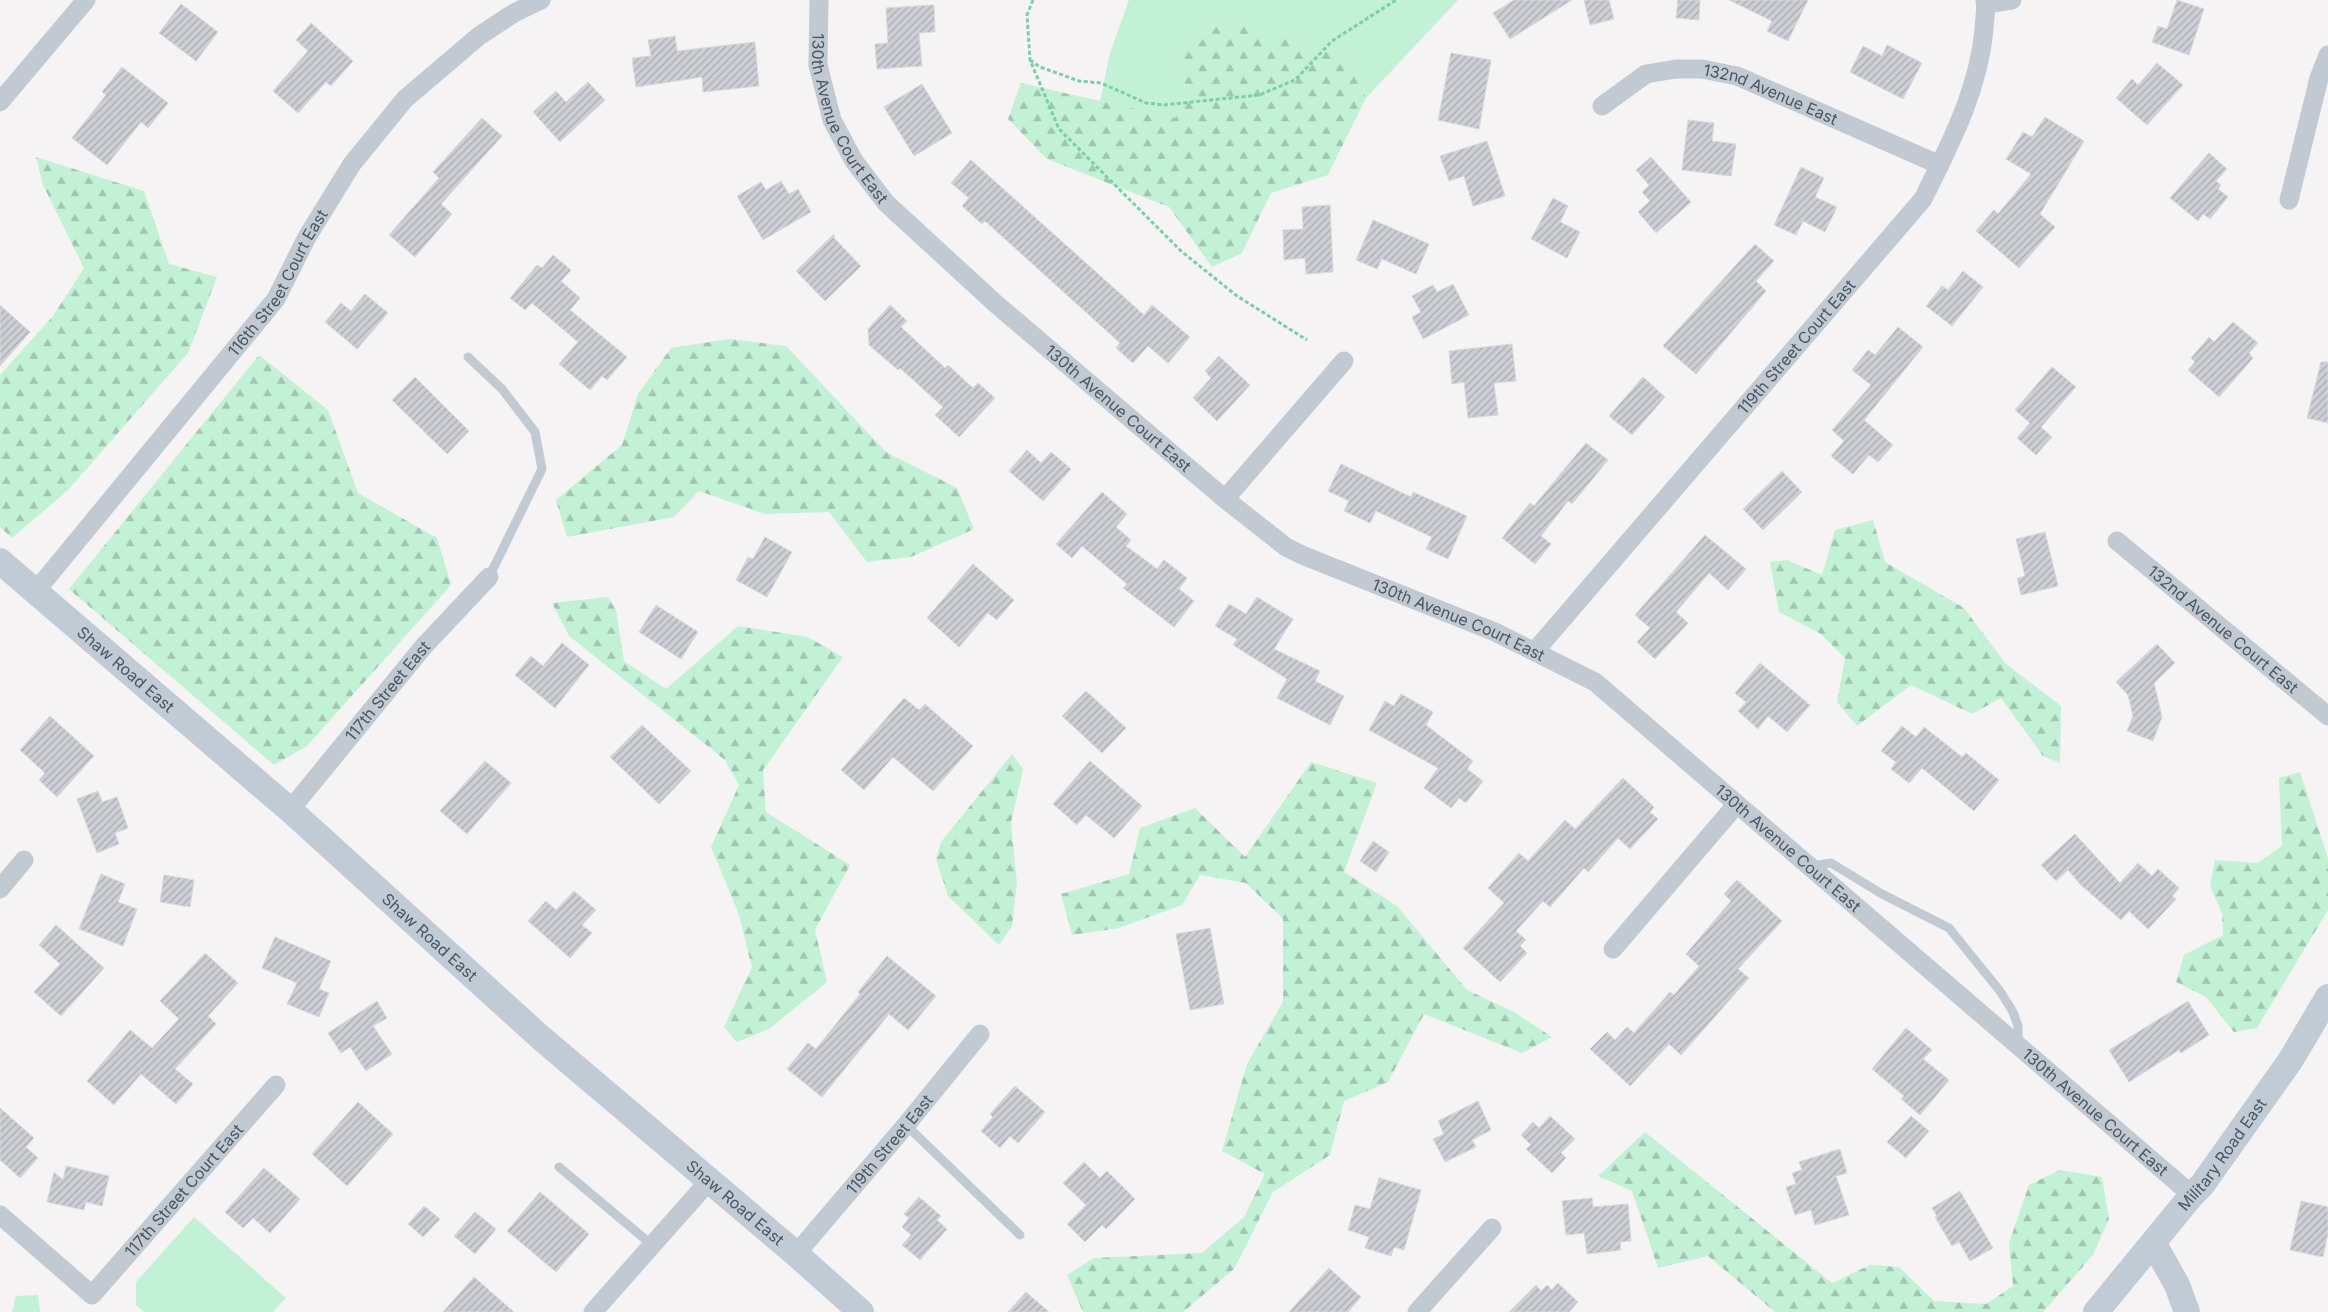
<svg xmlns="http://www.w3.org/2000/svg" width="2328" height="1312" font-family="Inter,sans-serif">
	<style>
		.grass { fill: #c3f1d5 }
		.forest { fill: url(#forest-firs) }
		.building { fill: url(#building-hatch); stroke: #d7d9de }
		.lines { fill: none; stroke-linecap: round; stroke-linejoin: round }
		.path { stroke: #7ad0a6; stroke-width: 3; stroke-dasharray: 4 2.5; stroke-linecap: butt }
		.service { stroke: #c1cad2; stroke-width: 9 }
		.minor { stroke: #c1cad2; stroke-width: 19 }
		.secondary { stroke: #c1cbd6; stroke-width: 26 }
		.labels { text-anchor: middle; stroke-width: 5; stroke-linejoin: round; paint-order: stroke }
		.street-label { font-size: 16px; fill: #4a5661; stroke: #fff }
	</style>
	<defs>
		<pattern id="forest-firs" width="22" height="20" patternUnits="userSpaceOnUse" patternTransform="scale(1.25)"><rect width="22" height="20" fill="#c3f1d5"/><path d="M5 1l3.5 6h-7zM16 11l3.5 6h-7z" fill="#a0c6b0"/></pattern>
		<pattern id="building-hatch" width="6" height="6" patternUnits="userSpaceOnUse" patternTransform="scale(1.25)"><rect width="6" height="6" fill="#cdcfd5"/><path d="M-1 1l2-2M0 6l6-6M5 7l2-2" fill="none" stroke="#a8abb0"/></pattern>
	</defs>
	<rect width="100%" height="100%" fill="#f5f3f3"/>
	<!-- grass -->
	<path class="grass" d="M 1129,0 L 1458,0 L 1366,98 L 1352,59 L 1179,42 L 1186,98 L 1175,118 L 1100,101 L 1110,53 Z
		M 194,1217 L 286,1298 L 273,1312 L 144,1312 L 136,1305 L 136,1282 Z
		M 38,1295 L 40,1312 L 12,1312 L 16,1296 Z"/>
	<!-- forest -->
	<path class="forest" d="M 1229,22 L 1352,59 L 1366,98 L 1328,175 L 1271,193 L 1242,253 L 1212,267 L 1169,207 L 1047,159 L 1008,119 L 1021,83 L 1175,118 L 1186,98 L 1179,42 Z
		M 36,157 L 144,191 L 169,264 L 217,277 L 188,353 L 68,490 L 12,538 L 0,527 L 0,375 L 53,316 L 84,268 L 43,185 Z
		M 729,339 L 786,346 L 886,452 L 957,488 L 974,529 L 911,557 L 867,562 L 829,512 L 765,514 L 699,491 L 674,517 L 567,537 L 556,500 L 622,445 L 638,394 L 671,348 Z
		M 259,355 L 328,410 L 358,493 L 437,538 L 451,585 L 307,746 L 274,765 L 69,589 Z
		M 1873,520 L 1885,562 L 1964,608 L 2006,664 L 2061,706 L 2060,763 L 2043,756 L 2001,698 L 1972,714 L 1911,685 L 1857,726 L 1837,702 L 1845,658 L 1821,634 L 1779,612 L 1770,562 L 1787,560 L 1822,575 L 1835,530 Z
		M 608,597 L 616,610 L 624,661 L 666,689 L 738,626 L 808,637 L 843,657 L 763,770 L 766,812 L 850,865 L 815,930 L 827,982 L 769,1029 L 737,1042 L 724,1027 L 752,967 L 738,912 L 711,847 L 739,785 L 725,760 L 569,636 L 552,603 Z
		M 1012,754 L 1023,769 L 1011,823 L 1017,883 L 1012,926 L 999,945 L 948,896 L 936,859 L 941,842 Z
		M 1311,762 L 1377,783 L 1344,872 L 1397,906 L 1467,990 L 1514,1012 L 1552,1037 L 1522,1053 L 1424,1014 L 1388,1082 L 1344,1101 L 1330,1155 L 1273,1192 L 1234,1269 L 1183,1312 L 1083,1312 L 1067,1275 L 1094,1258 L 1202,1253 L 1244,1217 L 1265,1174 L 1222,1151 L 1247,1064 L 1283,1002 L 1283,919 L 1246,883 L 1200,875 L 1182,905 L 1119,928 L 1072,935 L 1061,894 L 1129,874 L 1140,828 L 1195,808 L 1245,857 Z
		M 2300,772 L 2328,858 L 2328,910 L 2257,1028 L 2234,1032 L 2206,997 L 2176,982 L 2184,955 L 2223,935 L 2222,913 L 2210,886 L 2215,860 L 2258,863 L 2282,846 L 2279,778 Z
		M 1645,1132 L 1832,1283 L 1870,1265 L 1899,1267 L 1934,1301 L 1986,1304 L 2013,1286 L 2009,1243 L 2029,1185 L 2060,1170 L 2102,1177 L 2109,1219 L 2093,1255 L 2043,1312 L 1775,1312 L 1708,1256 L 1658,1268 L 1632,1191 L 1598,1176 Z"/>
	<!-- building -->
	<path class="building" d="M 1514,0 L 1572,0 L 1510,39 L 1493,13 Z
		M 1584,0 L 1609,0 L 1614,19 L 1590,25 Z
		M 1678,0 L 1700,0 L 1699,20 L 1676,18 Z
		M 1729,0 L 1808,0 L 1788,41 L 1767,31 L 1772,21 Z
		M 2177,0 L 2204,9 L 2189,55 L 2152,42 L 2158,26 L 2167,29 Z
		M 181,4 L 218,32 L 196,61 L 159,33 Z
		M 934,5 L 935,32 L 919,33 L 922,66 L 877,69 L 875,44 L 888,43 L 886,8 Z
		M 311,23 L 353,61 L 331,86 L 326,82 L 298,113 L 273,91 L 308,51 L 296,40 Z
		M 675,36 L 677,51 L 755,42 L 759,86 L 703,92 L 702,77 L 636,87 L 632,58 L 651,56 L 648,40 Z
		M 1887,45 L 1922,63 L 1903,99 L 1850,72 L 1863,46 L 1882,56 Z
		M 1451,53 L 1491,60 L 1479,129 L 1438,120 Z
		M 2157,63 L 2183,85 L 2147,125 L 2116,98 L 2132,79 L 2138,85 Z
		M 122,67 L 168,103 L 148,128 L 141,122 L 107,165 L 72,138 L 106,95 L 102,92 Z
		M 588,82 L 605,100 L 560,142 L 533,112 L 556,91 L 566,102 Z
		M 922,84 L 952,133 L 914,156 L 884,107 Z
		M 2045,117 L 2084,141 L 2040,214 L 2055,227 L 2019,268 L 1976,231 L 1994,210 L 1998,214 L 2031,174 L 2006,159 L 2023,132 L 2032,137 Z
		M 482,118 L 502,136 L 441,204 L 452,214 L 415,257 L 389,235 L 439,178 L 433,172 Z
		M 1688,120 L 1714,123 L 1712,141 L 1736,144 L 1731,176 L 1682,170 Z
		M 1487,141 L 1505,196 L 1473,206 L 1464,176 L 1449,181 L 1440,156 Z
		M 2209,153 L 2227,169 L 2216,181 L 2221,185 L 2218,189 L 2228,197 L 2210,219 L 2203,214 L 2198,221 L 2170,198 Z
		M 1651,157 L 1691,202 L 1656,233 L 1638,212 L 1650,201 L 1642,192 L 1649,185 L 1636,170 Z
		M 971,160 L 1144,315 L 1152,305 L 1190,337 L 1168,363 L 1148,346 L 1133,363 L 1116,348 L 1120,343 L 985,221 L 982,224 L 962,206 L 969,198 L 951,183 Z
		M 1801,167 L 1824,178 L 1815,197 L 1837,207 L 1825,232 L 1803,221 L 1796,235 L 1774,225 Z
		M 781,181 L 789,194 L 798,189 L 811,212 L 763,240 L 737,196 L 761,182 L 766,190 Z
		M 1553,198 L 1568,206 L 1560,222 L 1580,232 L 1567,258 L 1531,239 Z
		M 1330,205 L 1333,272 L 1306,274 L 1305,258 L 1284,260 L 1283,230 L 1303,229 L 1302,207 Z
		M 1373,220 L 1429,244 L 1416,274 L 1382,259 L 1377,269 L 1356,260 Z
		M 834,234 L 834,238 L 861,266 L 825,301 L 796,271 Z
		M 1755,244 L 1774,261 L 1756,281 L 1766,291 L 1696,374 L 1663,346 Z
		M 553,255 L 571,270 L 561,281 L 580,298 L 570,310 L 627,357 L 607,380 L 602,376 L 590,390 L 559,364 L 578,342 L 532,303 L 525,310 L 510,298 L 537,265 L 542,268 Z
		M 1963,271 L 1983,287 L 1952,326 L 1926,306 L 1942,286 L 1948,290 Z
		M 1453,284 L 1469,315 L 1423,339 L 1412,317 L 1421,312 L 1412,296 L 1433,285 L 1437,292 Z
		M 365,294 L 388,313 L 357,349 L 325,322 L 341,303 L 351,311 Z
		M 0,305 L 30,332 L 0,366 Z
		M 890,305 L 907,321 L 901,327 L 945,368 L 948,365 L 973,388 L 978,383 L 995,398 L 959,437 L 935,415 L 943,407 L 900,368 L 898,370 L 869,345 L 868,329 Z
		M 2233,322 L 2258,343 L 2249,353 L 2253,358 L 2219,397 L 2188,370 L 2195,362 L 2191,358 L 2209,337 L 2214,342 Z
		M 1898,327 L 1923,347 L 1864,420 L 1893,445 L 1878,462 L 1869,455 L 1853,474 L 1831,456 L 1844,441 L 1832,430 L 1871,385 L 1852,370 L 1868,350 L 1875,355 Z
		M 1512,344 L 1516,381 L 1494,383 L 1498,415 L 1468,418 L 1464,382 L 1452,384 L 1449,351 Z
		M 1219,356 L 1250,385 L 1217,421 L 1193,398 L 1211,378 L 1205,371 Z
		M 2321,362 L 2328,362 L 2328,423 L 2307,418 Z
		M 2052,367 L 2076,387 L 2041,427 L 2052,437 L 2036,455 L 2017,438 L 2030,423 L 2015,410 Z
		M 415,377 L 469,431 L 447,454 L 392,400 Z
		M 1643,377 L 1665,397 L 1632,435 L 1609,416 Z
		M 1586,443 L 1608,460 L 1572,504 L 1568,501 L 1541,536 L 1551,544 L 1535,564 L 1502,538 L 1530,503 L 1534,506 Z
		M 1027,450 L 1041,463 L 1051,452 L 1071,469 L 1043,501 L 1009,471 Z
		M 1341,464 L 1411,497 L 1413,492 L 1467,516 L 1448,559 L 1426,549 L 1432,537 L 1376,511 L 1370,523 L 1344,511 L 1349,501 L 1328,491 Z
		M 1782,471 L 1802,492 L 1763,530 L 1743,509 Z
		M 1102,492 L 1127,514 L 1116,527 L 1131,540 L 1126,546 L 1157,569 L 1164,560 L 1187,578 L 1179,589 L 1194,601 L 1174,627 L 1123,588 L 1127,584 L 1082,546 L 1072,558 L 1056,544 Z
		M 2045,532 L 2058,586 L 2021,595 L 2017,578 L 2025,576 L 2016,539 Z
		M 1705,535 L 1746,569 L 1728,590 L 1709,573 L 1676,612 L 1688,623 L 1655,659 L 1637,642 L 1650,628 L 1635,615 Z
		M 765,537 L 792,552 L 767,597 L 736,580 L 748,557 L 753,559 Z
		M 973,564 L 1014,600 L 997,620 L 988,613 L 959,647 L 927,618 Z
		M 1257,597 L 1293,619 L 1274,649 L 1320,671 L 1315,681 L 1344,696 L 1330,725 L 1277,698 L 1287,679 L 1233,645 L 1237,639 L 1215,626 L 1229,604 L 1246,614 Z
		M 656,605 L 698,632 L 681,659 L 639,632 Z
		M 562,643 L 589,665 L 555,708 L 515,675 L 531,656 L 543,666 Z
		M 2157,644 L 2175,663 L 2154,683 L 2162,717 L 2153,741 L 2127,731 L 2133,716 L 2128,695 L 2116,682 Z
		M 1760,663 L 1810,705 L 1787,732 L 1768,716 L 1758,729 L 1738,711 L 1746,702 L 1735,693 Z
		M 1086,691 L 1126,728 L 1102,753 L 1062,716 Z
		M 1401,694 L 1433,712 L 1426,725 L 1473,761 L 1467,769 L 1483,781 L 1466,803 L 1459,798 L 1451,808 L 1424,788 L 1438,768 L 1369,730 L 1385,701 L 1394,706 Z
		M 904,698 L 919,710 L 925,704 L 973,746 L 933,791 L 893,757 L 864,790 L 841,770 Z
		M 50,716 L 94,756 L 57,797 L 39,780 L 45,773 L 20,750 Z
		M 642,725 L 691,771 L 659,804 L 610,757 Z
		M 1902,726 L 1916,737 L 1924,727 L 1962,757 L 1966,753 L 1999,780 L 1974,811 L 1922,768 L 1909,783 L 1891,769 L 1896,762 L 1881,751 Z
		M 485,761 L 511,783 L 467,834 L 440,811 Z
		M 1090,761 L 1142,806 L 1114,838 L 1086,815 L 1077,825 L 1053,804 Z
		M 1623,778 L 1654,807 L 1650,812 L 1658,819 L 1630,849 L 1618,838 L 1588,872 L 1584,868 L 1550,907 L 1543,901 L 1516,931 L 1526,940 L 1520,946 L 1527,953 L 1500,982 L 1463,948 L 1504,903 L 1488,888 L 1519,853 L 1528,861 L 1565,820 L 1575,829 Z
		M 98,791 L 102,802 L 117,797 L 128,828 L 115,833 L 119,844 L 97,853 L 77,799 Z
		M 2075,834 L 2120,883 L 2138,863 L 2152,876 L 2158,869 L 2179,888 L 2172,896 L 2176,899 L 2148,929 L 2129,911 L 2121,920 L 2081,885 L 2068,870 L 2056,881 L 2041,865 Z
		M 1373,841 L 1389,852 L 1376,872 L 1360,861 Z
		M 101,874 L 125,884 L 118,902 L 137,909 L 123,946 L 79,929 Z
		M 164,875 L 194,880 L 190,907 L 160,902 Z
		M 1737,880 L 1782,921 L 1738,969 L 1749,978 L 1681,1055 L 1669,1044 L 1630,1086 L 1590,1049 L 1607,1032 L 1615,1040 L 1627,1027 L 1634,1033 L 1670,992 L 1674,995 L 1699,966 L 1686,954 L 1731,901 L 1724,894 Z
		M 574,891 L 596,910 L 582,925 L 592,933 L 570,958 L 528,921 L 546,901 L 556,910 Z
		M 56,925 L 104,968 L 61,1016 L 34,992 L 60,964 L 39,945 Z
		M 1210,928 L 1224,1004 L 1190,1010 L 1176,934 Z
		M 275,937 L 331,961 L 319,989 L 329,993 L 319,1017 L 287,1004 L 297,983 L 262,968 Z
		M 205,953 L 238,983 L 208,1016 L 216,1024 L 175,1069 L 193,1084 L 176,1104 L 141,1074 L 114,1105 L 87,1081 L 130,1030 L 152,1048 L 179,1019 L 160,1001 Z
		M 887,956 L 936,996 L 908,1030 L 889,1014 L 822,1097 L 787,1069 L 808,1043 L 816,1049 L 860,994 L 858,992 Z
		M 377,1001 L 387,1018 L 373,1026 L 392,1054 L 366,1071 L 350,1047 L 341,1053 L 328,1033 Z
		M 2188,1001 L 2209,1035 L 2181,1053 L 2179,1050 L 2129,1082 L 2109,1050 Z
		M 1906,1028 L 1932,1050 L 1923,1059 L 1949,1080 L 1920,1115 L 1901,1099 L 1904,1096 L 1872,1069 Z
		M 1015,1086 L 1045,1112 L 1018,1143 L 1010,1136 L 1000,1148 L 981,1131 L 993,1117 L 990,1114 Z
		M 1478,1101 L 1491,1130 L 1472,1140 L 1476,1147 L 1445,1162 L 1433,1139 L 1444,1134 L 1438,1121 Z
		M 358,1102 L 393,1134 L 347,1186 L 312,1154 Z
		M 0,1108 L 34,1138 L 26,1147 L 38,1158 L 20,1178 L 0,1160 Z
		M 1550,1116 L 1575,1139 L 1561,1153 L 1566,1158 L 1552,1173 L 1526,1149 L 1531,1145 L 1521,1135 L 1533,1122 L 1539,1128 Z
		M 1911,1116 L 1929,1131 L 1906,1158 L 1887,1142 Z
		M 1840,1149 L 1847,1173 L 1836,1176 L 1849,1215 L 1815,1225 L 1811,1210 L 1795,1215 L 1786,1187 L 1796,1184 L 1792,1173 L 1802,1170 L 1799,1162 Z
		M 1084,1162 L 1100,1178 L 1107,1171 L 1135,1199 L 1106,1229 L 1102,1225 L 1085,1242 L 1067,1224 L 1086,1205 L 1063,1183 Z
		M 66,1166 L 109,1176 L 102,1206 L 86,1202 L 84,1210 L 47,1202 L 54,1172 L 63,1180 Z
		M 264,1168 L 300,1199 L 270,1233 L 253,1218 L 243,1228 L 225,1212 Z
		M 1379,1178 L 1421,1190 L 1404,1250 L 1394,1247 L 1391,1256 L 1365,1248 L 1369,1237 L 1348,1230 L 1355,1205 L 1370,1209 Z
		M 1960,1191 L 1993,1248 L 1970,1261 L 1959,1242 L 1952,1246 L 1935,1217 L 1937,1216 L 1932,1208 Z
		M 540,1192 L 589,1234 L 556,1272 L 507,1231 Z
		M 919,1197 L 941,1216 L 937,1220 L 947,1229 L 920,1260 L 902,1245 L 911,1235 L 902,1227 L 909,1218 L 904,1214 Z
		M 1592,1198 L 1593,1207 L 1628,1204 L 1631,1241 L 1620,1242 L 1621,1250 L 1587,1254 L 1584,1233 L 1566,1235 L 1562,1201 Z
		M 2301,1201 L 2328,1207 L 2328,1233 L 2323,1257 L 2290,1250 Z
		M 424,1206 L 440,1219 L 423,1237 L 408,1224 Z
		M 475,1212 L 496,1229 L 475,1254 L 454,1236 Z
		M 1329,1268 L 1361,1297 L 1348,1312 L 1289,1312 Z
		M 474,1277 L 514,1312 L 443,1312 Z
		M 1558,1283 L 1578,1302 L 1569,1312 L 1509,1312 L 1536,1285 L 1541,1291 L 1547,1285 L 1552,1290 Z
		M 1026,1292 L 1049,1312 L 1008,1312 Z"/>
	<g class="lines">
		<!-- path -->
		<path class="path" d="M 1033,0 L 1027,15 L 1030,60 L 1059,129 L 1181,251 L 1237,296 L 1307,340
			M 1030,60 L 1040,67 L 1079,81 L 1101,83 L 1146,103 L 1163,105 L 1259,95 L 1295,80 L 1332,41 L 1396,0"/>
		<!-- service -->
		<path class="service" d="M 468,357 L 502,389 L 535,432 L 542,469 L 489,577
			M 1812,866 L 1831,863 L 1882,894 L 1949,928 L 2000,991 L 2013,1012 L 2018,1026 L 2018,1043
			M 906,1125 L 1020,1235
			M 559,1167 L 652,1245"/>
		<!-- minor -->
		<g class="minor">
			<path id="s1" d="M 819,0 L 818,65 L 832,120 L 854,161 L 886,203 L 996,304 L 1225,499 L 1286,547 L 1302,555 L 1495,632 L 1595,682 L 2192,1195"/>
			<path d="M 1986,4 L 2012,0"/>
			<path d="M 0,102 L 86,0"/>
			<path id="s2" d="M 1602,106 L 1646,74 L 1676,69 L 1702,69 L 1737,76 L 1940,165"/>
			<path d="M 2289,200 L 2319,78 L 2328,55"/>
			<path d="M 1225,499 L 1344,361"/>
			<path id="s3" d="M 2117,541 L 2328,716"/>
			<path id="s4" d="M 35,592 L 276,299 L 307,237 L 352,164 L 405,99 L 479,36 L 514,13 L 541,0"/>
			<path id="s5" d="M 1535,651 L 1923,199 C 1950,144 1978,92 1984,30 C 1984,21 1987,9 1985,0"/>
			<path id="s6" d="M 290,810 L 424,646 L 489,577"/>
			<path d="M 0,889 L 24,860"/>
			<path d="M 1613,949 L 1736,805"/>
			<path id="s7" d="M 0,1215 L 92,1295 L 276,1085"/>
			<path id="s8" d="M 796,1254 L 906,1125 L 980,1034"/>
			<path d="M 593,1312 L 709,1181"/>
			<path d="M 1417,1312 L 1492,1228"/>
		</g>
		<!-- secondary -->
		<g class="secondary">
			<path id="s9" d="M 0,561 L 290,810 L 540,1037 L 796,1254 L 861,1312"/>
			<path d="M 2154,1244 L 2177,1285 L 2187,1312"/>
			<path id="s10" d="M 2096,1312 L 2192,1195 L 2202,1185 L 2290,1061 L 2328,997"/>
		</g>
	</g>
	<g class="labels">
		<!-- street labels -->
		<g class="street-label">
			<text dy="6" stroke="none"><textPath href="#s2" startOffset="184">132nd Avenue East</textPath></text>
			<text dy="6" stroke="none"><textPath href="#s1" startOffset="126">130th Avenue Court East</textPath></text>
			<text dy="6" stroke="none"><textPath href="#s4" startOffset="394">116th Street Court East</textPath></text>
			<text dy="6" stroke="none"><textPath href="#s5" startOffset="401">119th Street Court East</textPath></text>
			<text dy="6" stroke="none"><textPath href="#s1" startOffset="531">130th Avenue Court East</textPath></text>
			<text dy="6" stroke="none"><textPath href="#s1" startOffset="936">130th Avenue Court East</textPath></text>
			<text dy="6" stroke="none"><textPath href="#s3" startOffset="138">132nd Avenue Court East</textPath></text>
			<text dy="6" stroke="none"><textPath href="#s9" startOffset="166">Shaw Road East</textPath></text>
			<text dy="6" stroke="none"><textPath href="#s6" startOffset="154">117th Street East</textPath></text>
			<text dy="6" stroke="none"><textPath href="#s1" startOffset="1341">130th Avenue Court East</textPath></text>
			<text dy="6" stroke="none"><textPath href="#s9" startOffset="571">Shaw Road East</textPath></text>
			<text dy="6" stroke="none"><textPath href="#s1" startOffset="1746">130th Avenue Court East</textPath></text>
			<text dy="6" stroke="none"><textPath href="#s8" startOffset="144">119th Street East</textPath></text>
			<text dy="6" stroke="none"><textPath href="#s10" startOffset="202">Military Road East</textPath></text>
			<text dy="6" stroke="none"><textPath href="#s7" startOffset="261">117th Street Court East</textPath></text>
			<text dy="6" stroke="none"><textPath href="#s9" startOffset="976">Shaw Road East</textPath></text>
		</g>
	</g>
</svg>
